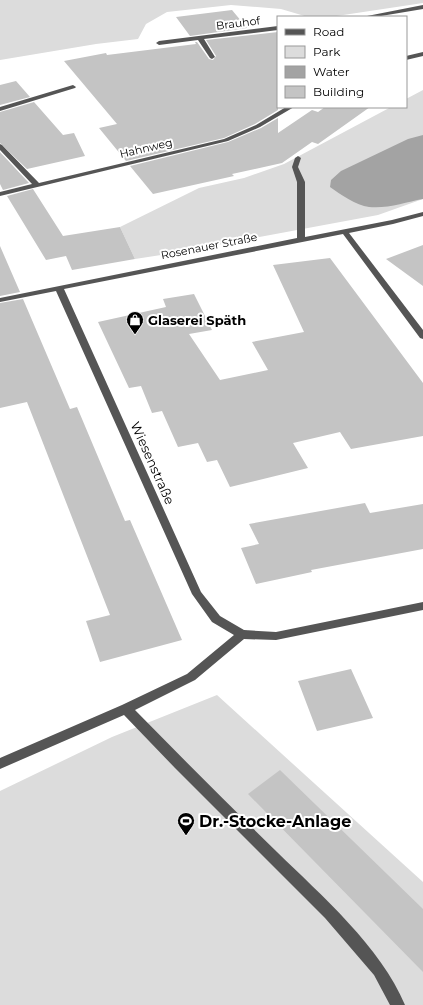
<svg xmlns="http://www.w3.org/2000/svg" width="423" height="1005" font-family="Montserrat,sans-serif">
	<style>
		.green { fill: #dcdcdc }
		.water { fill: #a3a3a3 }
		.building { fill: #c4c4c4 }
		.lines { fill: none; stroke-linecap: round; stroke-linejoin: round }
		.minor { fill: #555; fill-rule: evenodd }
		.labels { text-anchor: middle; stroke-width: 4; stroke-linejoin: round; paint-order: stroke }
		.far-street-label { font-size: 11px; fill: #000; stroke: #fff }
		.poi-label { font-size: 13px; font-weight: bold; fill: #000; stroke: #fff; text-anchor: start }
		.street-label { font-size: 13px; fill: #000; stroke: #fff }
		.near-poi-label { font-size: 16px; font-weight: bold; fill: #000; stroke: #fff; text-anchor: start }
	</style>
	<rect width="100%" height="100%" fill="#fff"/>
	<!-- green -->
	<path class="green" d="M 0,0 L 423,0 L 423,3 L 330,17 L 308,17 L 281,9 L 231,5 L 167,12 L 146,24 L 138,39 L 96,44 L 0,60 Z
		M 423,90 L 423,199 L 378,215 L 174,253 L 135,259 L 120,227 L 199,188 L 244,178 L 284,164 L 391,107 L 406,107 L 406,99 Z
		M 217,695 L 423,882 L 423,1005 L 0,1005 L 0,791 L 112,737 Z"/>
	<!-- water -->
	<path class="water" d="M 423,135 L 423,199 C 406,202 387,209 369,207 C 356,205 341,195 330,187 L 331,180 L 341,171 L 408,139 Z"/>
	<!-- building -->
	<path class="building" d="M 232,10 L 247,28 L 190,36 L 176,17 Z
		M 278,32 L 278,110 L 255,124 L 224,138 L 126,161 L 99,128 L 117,124 L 64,61 L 106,53 L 107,55 L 196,44 L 195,42 L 197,42 L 209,59 L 213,60 L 216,56 L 206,40 Z
		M 16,81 L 30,97 L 0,105 L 0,85 Z
		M 34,102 L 63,135 L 74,133 L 85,156 L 27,169 L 0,143 L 0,112 Z
		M 325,107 L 370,107 L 318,144 L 312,142 L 282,163 L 232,174 L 234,176 L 153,194 L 130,166 L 228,142 L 261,128 L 278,118 L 278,133 L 312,110 L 318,112 Z
		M 0,152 L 29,183 L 3,190 L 0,184 Z
		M 33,189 L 63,236 L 120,227 L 135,259 L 72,270 L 66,256 L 46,260 L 7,196 Z
		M 423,245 L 423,286 L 386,259 Z
		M 0,246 L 20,292 L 0,296 Z
		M 330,258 L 423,383 L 423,436 L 351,449 L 340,432 L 293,443 L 308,468 L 230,487 L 217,460 L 207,462 L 198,443 L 178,447 L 162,411 L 152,413 L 141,386 L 129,388 L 98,322 L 166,307 L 163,299 L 194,294 L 212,330 L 189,334 L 220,380 L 268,370 L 252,342 L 304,332 L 273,265 Z
		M 23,299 L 70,409 L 77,407 L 125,521 L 130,520 L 182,640 L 100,662 L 86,621 L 110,615 L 27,402 L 0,408 L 0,303 Z
		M 365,503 L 370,513 L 423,504 L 423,549 L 311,570 L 312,572 L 256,584 L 241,548 L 259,544 L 249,524 Z
		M 351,669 L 373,718 L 317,731 L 298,681 Z
		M 280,770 L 423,909 L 423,972 L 248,794 Z"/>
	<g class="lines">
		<!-- minor -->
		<path class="minor" d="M 423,5 L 423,9 L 375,17 L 362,17 Z
			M 278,26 L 278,30 L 204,39 L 215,57 L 212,59 L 210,58 L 198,40 L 159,45 L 156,43 L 159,41 Z
			M 423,52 L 423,56 L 406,60 L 406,56 Z
			M 73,85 L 76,87 L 75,88 L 0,111 L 0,107 Z
			M 286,107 L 294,107 L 260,127 L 228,141 L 0,196 L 0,192 L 32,184 L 0,150 L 0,144 L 2,145 L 39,183 L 224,139 L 256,125 Z
			M 298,156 L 301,158 L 298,167 L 305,182 L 305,237 L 392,220 L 423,212 L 423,216 L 393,224 L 349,233 L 423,330 L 423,339 L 420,338 L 343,234 L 64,289 L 201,592 L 220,616 L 244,630 L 276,632 L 423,602 L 423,610 L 276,640 L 244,639 L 195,680 L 135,710 C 182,758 229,805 277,852 C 321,895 381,947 405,1005 L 390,1005 L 374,975 L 325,918 L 175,768 L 124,715 L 0,769 L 0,758 L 122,705 L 187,674 L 234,635 L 212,622 L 192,594 L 56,291 L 0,302 L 0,298 L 297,238 L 297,182 L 292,167 L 295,158 Z"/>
	</g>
	<!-- icons -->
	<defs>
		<symbol id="shop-pin" viewBox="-11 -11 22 30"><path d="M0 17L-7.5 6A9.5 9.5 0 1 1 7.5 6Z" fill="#000" stroke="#fff"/><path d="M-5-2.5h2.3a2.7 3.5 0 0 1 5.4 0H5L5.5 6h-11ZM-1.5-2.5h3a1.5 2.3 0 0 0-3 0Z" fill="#fff"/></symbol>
		<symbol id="stadium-pin" viewBox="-11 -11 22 30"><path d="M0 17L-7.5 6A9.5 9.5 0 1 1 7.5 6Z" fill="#000" stroke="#fff"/><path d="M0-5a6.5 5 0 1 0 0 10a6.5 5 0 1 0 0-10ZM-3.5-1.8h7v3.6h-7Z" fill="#fff"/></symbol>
	</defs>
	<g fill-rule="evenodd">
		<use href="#shop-pin" x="125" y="310" width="20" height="27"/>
		<use href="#stadium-pin" x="176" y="811" width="20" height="27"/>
	</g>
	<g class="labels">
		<!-- far-street labels -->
		<g class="far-street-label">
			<text transform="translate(238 23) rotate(-7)" y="4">Brauhof</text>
			<text transform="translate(146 148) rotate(-13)" y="4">Hahnweg</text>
			<text transform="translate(209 246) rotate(-11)" y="4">Rosenauer Straße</text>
		</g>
		<!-- poi labels -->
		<g class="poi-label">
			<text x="148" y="325">Glaserei Späth</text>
		</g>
		<!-- street labels -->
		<g class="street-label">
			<text transform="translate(153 463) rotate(66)" y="5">Wiesenstraße</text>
		</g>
		<!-- near-poi labels -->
		<g class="near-poi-label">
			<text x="199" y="827">Dr.-Stocke-Anlage</text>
		</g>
	</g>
	<!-- legend -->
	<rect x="277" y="16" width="130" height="92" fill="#ffffff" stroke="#999999"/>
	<rect x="285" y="29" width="20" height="6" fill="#555555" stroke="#999999"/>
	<text x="313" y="36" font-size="12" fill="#000000">Road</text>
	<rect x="285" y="46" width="20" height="12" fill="#dcdcdc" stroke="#999999"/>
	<text x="313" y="56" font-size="12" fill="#000000">Park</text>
	<rect x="285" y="66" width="20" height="12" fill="#a3a3a3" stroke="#999999"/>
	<text x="313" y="76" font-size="12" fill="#000000">Water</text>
	<rect x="285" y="86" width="20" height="12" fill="#c4c4c4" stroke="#999999"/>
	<text x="313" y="96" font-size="12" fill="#000000">Building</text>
</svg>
